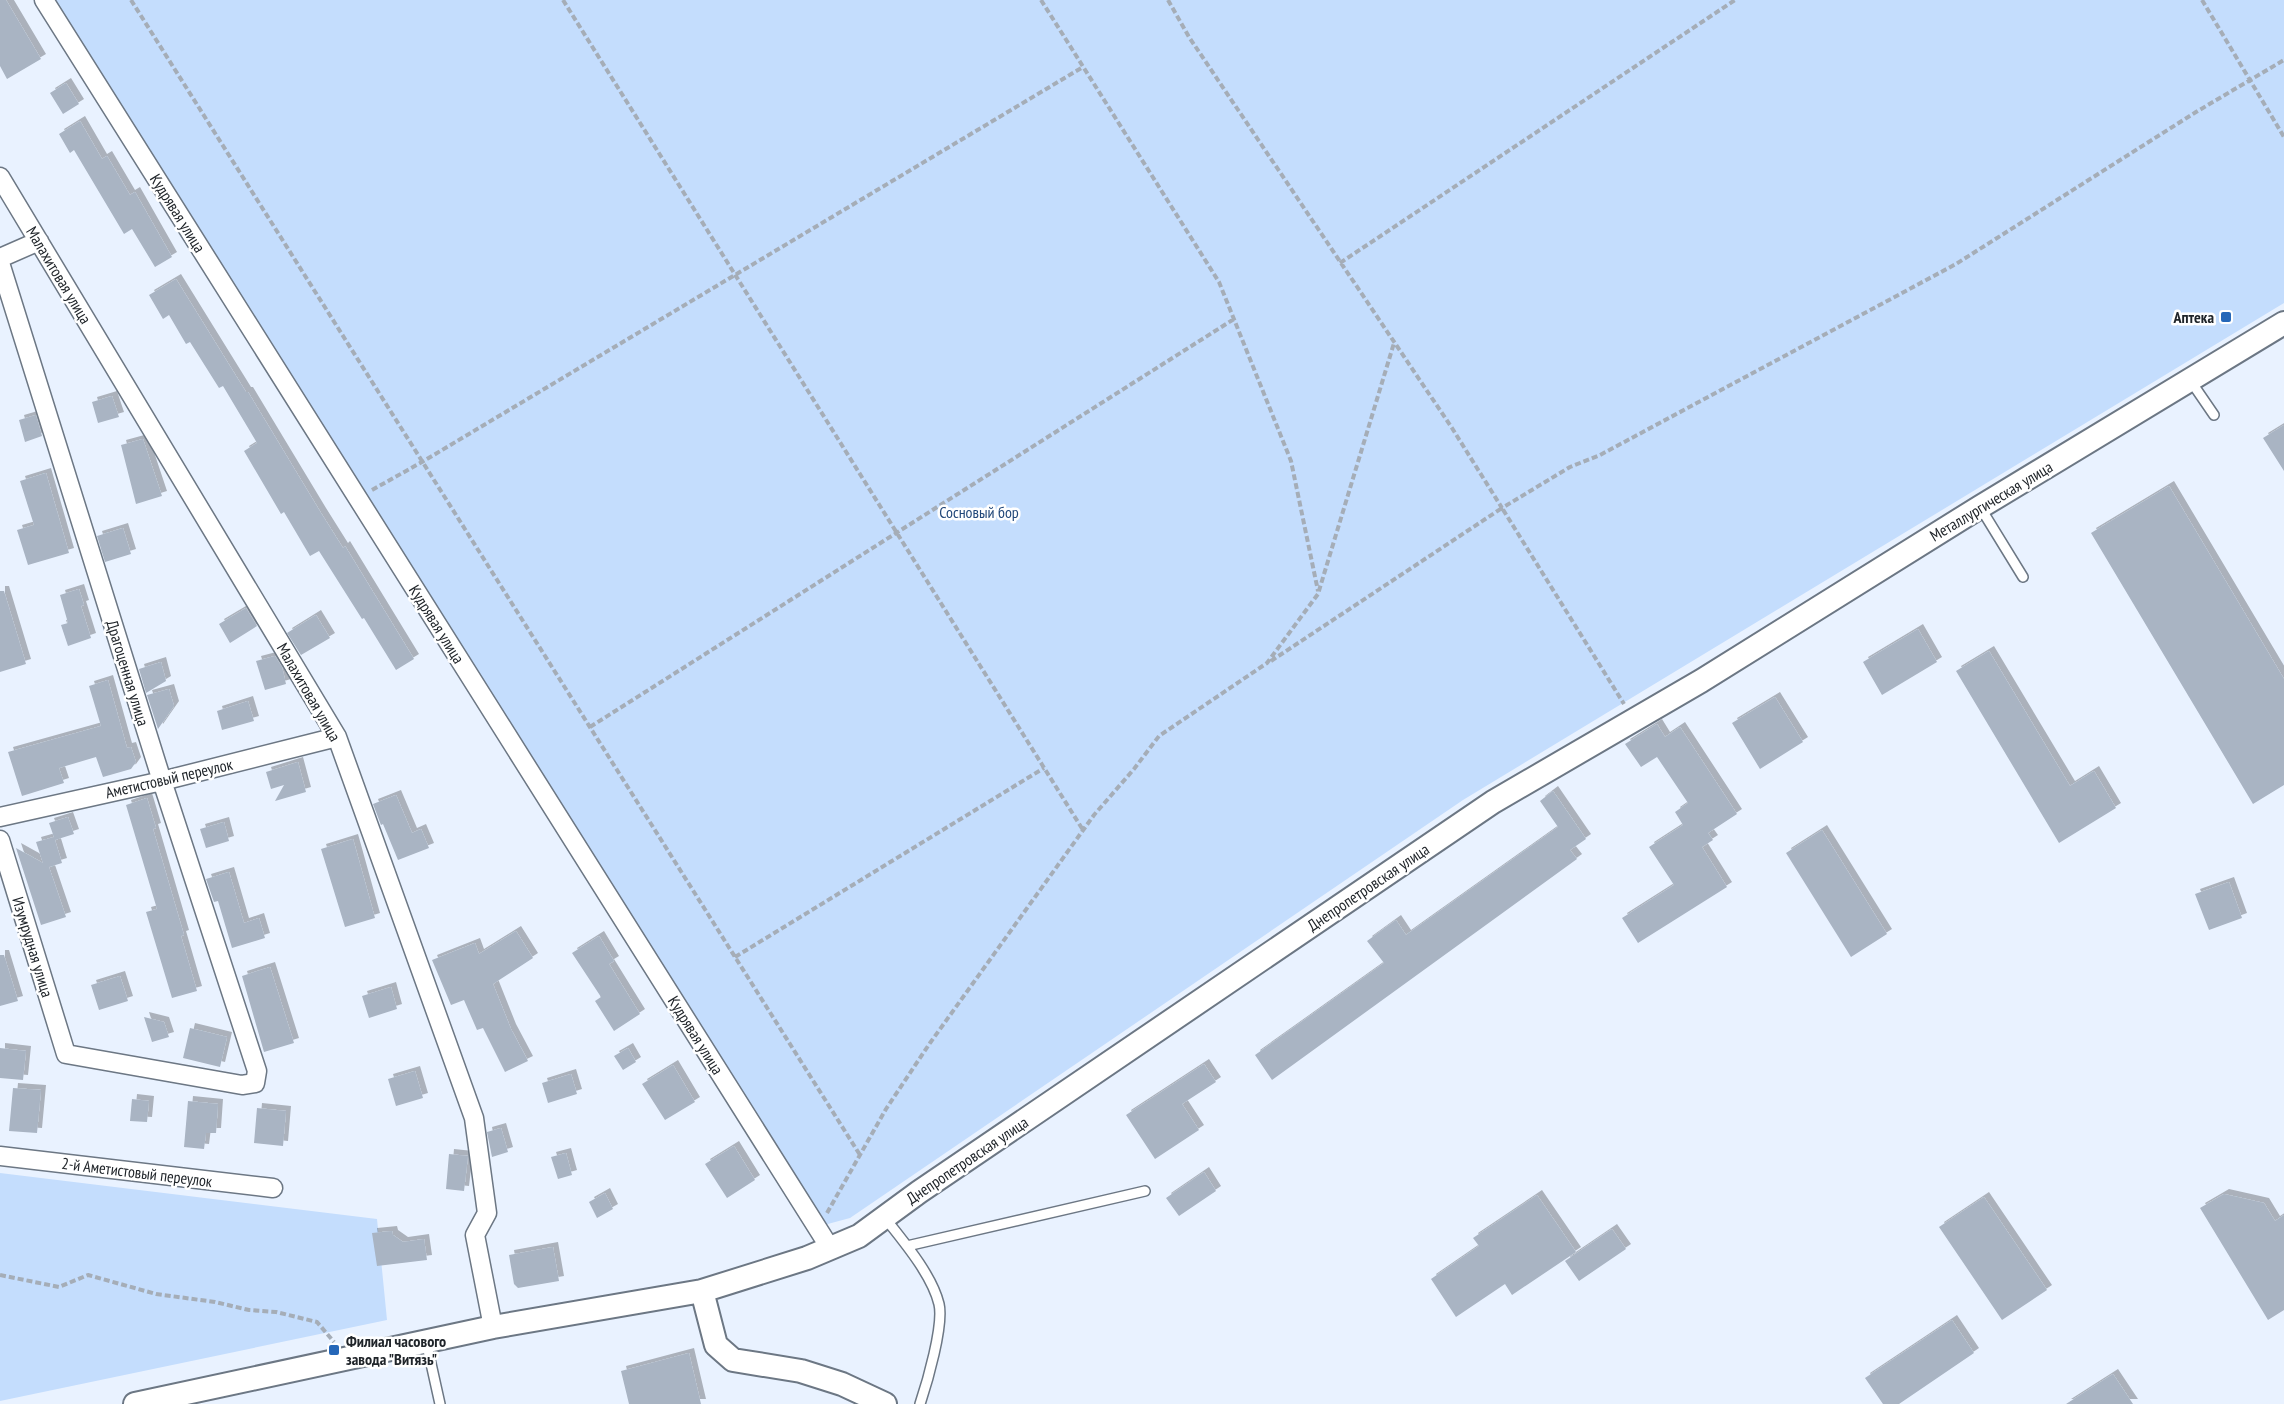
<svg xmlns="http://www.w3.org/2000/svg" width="2284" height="1404" font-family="'PT Sans Narrow',sans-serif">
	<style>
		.green { fill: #c4ddfd }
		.building { fill: #a9b4c3; filter: url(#shadow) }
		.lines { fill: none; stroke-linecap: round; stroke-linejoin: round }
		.service-casing { stroke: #6c7784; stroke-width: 12 }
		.minor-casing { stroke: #6c7784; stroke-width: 21 }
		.tertiary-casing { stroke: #6c7784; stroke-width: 26 }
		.path { stroke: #a5adb7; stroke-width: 4; stroke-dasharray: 6 3; stroke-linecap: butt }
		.service { stroke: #fff; stroke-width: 9 }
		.minor { stroke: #fff; stroke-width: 18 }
		.tertiary { stroke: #fff; stroke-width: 22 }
		.poi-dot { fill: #2567b8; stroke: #fff; stroke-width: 2 }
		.labels { text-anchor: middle; stroke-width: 5; stroke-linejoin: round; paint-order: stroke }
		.street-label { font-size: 16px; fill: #20252a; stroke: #fff }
		.poi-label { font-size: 16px; font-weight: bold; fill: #20252a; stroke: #fff; text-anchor: end }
		.park-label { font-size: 16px; fill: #22487a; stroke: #fff }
	</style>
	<defs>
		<filter id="shadow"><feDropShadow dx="5" dy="-5" stdDeviation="0" flood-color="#0004"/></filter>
	</defs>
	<rect width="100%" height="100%" fill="#e9f2ff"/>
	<!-- green -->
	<path class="green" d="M 51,0 L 2284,0 L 2284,303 L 1463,800 L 850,1218 L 824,1225 Z
		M 0,1173 L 377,1219 L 387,1320 L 0,1401 Z"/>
	<!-- building -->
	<path class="building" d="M 0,0 L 6,0 L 41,59 L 7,79 L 0,66 Z
		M 66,83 L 79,104 L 63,114 L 50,93 Z
		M 80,121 L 102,159 L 107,156 L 130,195 L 135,192 L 172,257 L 155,267 L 132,229 L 124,234 L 74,150 L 70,153 L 59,134 Z
		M 176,279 L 246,392 L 248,392 L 321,513 L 343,548 L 345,546 L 414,659 L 396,670 L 364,618 L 362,619 L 319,551 L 310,556 L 284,512 L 281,514 L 244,451 L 257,443 L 223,386 L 219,388 L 190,342 L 186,344 L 169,315 L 163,319 L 149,295 Z
		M 112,396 L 119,417 L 98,423 L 92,402 Z
		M 36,415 L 42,436 L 25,442 L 19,420 Z
		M 2284,425 L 2284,471 L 2263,438 Z
		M 143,439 L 162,496 L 136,504 L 121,445 Z
		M 46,473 L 69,553 L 28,565 L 17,530 L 34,525 L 20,481 Z
		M 2169,486 L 2284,679 L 2284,785 L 2253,804 L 2091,533 Z
		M 123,528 L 131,554 L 105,562 L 97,536 Z
		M 79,589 L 84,605 L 81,606 L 91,638 L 68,646 L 61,625 L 68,623 L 60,595 Z
		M 0,591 L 4,591 L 26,664 L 0,672 Z
		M 246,608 L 257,626 L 230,643 L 219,624 Z
		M 316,615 L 330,638 L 301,655 L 287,633 Z
		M 1918,629 L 1937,662 L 1882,695 L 1863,662 Z
		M 1989,651 L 2070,786 L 2094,771 L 2116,808 L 2059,843 L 1956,671 Z
		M 275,656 L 282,667 L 286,684 L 265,690 L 256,661 Z
		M 161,662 L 166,681 L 146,693 L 139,669 Z
		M 108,680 L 127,748 L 131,747 L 136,762 L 131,769 L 103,777 L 96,757 L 59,768 L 64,783 L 22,796 L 8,752 L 101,726 L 89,686 Z
		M 169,689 L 174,706 L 158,729 L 147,695 Z
		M 1775,697 L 1803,742 L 1760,769 L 1732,723 Z
		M 248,701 L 254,721 L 222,730 L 217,711 Z
		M 1657,724 L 1665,737 L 1680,727 L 1737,814 L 1708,833 L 1713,840 L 1702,847 L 1727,887 L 1638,943 L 1622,918 L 1674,885 L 1649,847 L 1683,825 L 1675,812 L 1688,803 L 1657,757 L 1641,767 L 1625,744 Z
		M 298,762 L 306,792 L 275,801 L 284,785 L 271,789 L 266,772 Z
		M 1553,791 L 1586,839 L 1570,850 L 1577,859 L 1272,1080 L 1255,1055 L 1384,963 L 1367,941 L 1396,920 L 1406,935 L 1558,827 L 1540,801 Z
		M 396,795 L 412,833 L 421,829 L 429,848 L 398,860 L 383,824 L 381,825 L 373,804 Z
		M 147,798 L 156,828 L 153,829 L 184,935 L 181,936 L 197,991 L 172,998 L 146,912 L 157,909 L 126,805 Z
		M 68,817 L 74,834 L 55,840 L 49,823 Z
		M 224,822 L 229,841 L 206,848 L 200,829 Z
		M 1822,830 L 1887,934 L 1851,957 L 1786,853 Z
		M 54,837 L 62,863 L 49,867 L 66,917 L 41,925 L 16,848 L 43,863 L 36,842 Z
		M 353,839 L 375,918 L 345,927 L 321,849 Z
		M 229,872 L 244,923 L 259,918 L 265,938 L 232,948 L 218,901 L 214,902 L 206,879 Z
		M 2229,882 L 2242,918 L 2209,930 L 2195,894 Z
		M 516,931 L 533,958 L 493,984 L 511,1029 L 528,1061 L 505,1072 L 483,1028 L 477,1030 L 464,1000 L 451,1005 L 432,960 L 475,943 L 479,954 Z
		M 599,936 L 614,961 L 609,964 L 640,1014 L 614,1031 L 595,1001 L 601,997 L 572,953 Z
		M 0,955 L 4,955 L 18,1001 L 0,1006 Z
		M 270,967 L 294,1043 L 264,1052 L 242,976 Z
		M 120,976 L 128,1001 L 99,1010 L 91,985 Z
		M 391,987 L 397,1009 L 369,1018 L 362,996 Z
		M 144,1017 L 164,1022 L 169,1037 L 152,1042 Z
		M 190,1028 L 227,1037 L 220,1067 L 183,1058 Z
		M 0,1048 L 26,1051 L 23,1080 L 0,1078 Z
		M 628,1048 L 636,1062 L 623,1070 L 614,1056 Z
		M 1204,1064 L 1216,1082 L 1182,1104 L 1199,1130 L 1155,1159 L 1126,1115 Z
		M 673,1065 L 695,1102 L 665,1120 L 642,1084 Z
		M 415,1071 L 423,1098 L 396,1106 L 388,1079 Z
		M 571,1074 L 577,1094 L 548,1103 L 542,1083 Z
		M 13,1088 L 41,1090 L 37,1133 L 9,1131 Z
		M 132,1099 L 149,1101 L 147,1122 L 130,1121 Z
		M 188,1101 L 218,1104 L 216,1133 L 206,1133 L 204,1149 L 184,1147 Z
		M 257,1108 L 286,1111 L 283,1146 L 254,1143 Z
		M 501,1128 L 508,1152 L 492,1157 L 487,1132 Z
		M 734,1146 L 755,1180 L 727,1198 L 705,1164 Z
		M 566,1153 L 572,1175 L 558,1179 L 551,1157 Z
		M 449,1154 L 468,1156 L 464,1191 L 446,1189 Z
		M 1204,1172 L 1216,1191 L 1179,1216 L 1166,1198 Z
		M 605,1193 L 613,1209 L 597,1218 L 589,1202 Z
		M 2224,1194 L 2264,1203 L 2275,1221 L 2284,1215 L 2284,1310 L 2268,1320 L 2200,1208 Z
		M 1537,1195 L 1576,1252 L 1512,1295 L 1505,1284 L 1456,1317 L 1431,1279 L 1479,1246 L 1473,1238 Z
		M 1984,1197 L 2047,1290 L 2002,1320 L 1939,1227 Z
		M 1612,1229 L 1626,1249 L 1579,1281 L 1565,1261 Z
		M 392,1231 L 393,1235 L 403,1242 L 424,1239 L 427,1260 L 377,1266 L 372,1233 Z
		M 553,1247 L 559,1281 L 518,1288 L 514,1284 L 509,1255 Z
		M 1952,1320 L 1974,1353 L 1899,1404 L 1883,1404 L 1865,1378 Z
		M 689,1353 L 701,1404 L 629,1404 L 621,1371 Z
		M 2113,1374 L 2133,1404 L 2066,1404 Z"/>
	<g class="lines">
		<defs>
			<path id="service" d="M 2190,380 L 2214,415
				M 1980,507 L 2023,577
				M 885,1218 C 904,1242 932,1275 939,1304 C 944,1325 927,1383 920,1404
				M 907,1246 L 1145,1191
				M 426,1341 L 440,1404"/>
			<path id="minor" d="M 44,0 L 830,1248
				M 0,177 L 337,737 L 474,1118 L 487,1213 L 475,1235 L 493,1327
				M 0,258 L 39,241
				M 0,263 L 162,781 L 257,1071 L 255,1083 L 242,1085 L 66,1054 L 0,840
				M 0,817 L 162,781 L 337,737
				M 0,1156 L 273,1188"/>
			<path id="tertiary" d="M 702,1291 L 716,1345 L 733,1360 L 801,1371 L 842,1384 L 885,1404
				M 135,1404 L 493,1327 L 702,1291 L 807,1258 L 859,1236 L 919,1192 L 1493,802 L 1701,681 L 1980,507 L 2284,323"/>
		</defs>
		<!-- service casing -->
		<use href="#service" class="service-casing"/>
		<!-- minor casing -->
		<use href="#minor" class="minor-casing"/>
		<!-- tertiary casing -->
		<use href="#tertiary" class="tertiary-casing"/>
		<!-- path -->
		<path class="path" d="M 131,0 L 860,1155
			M 563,0 L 1083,830
			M 1041,0 L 1219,282 L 1291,461 L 1318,591
			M 1168,0 L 1189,37 L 1452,428 L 1502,508 L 1570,467 L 1600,455 L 1956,264 L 2196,112 L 2284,60
			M 2202,0 L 2284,137
			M 1340,263 L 1735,0
			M 372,490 L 422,462 L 1083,67
			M 1271,661 L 1502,508 L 1624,704
			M 590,727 L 1234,319
			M 735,957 L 1044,768
			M 827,1213 L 886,1109 L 930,1043 L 1094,815 L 1134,769 L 1159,736 L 1267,663 L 1318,594 L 1394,343
			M 0,1275 L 59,1287 L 88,1275 L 156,1294 L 215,1302 L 249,1310 L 276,1312 L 317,1322 L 334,1342"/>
		<!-- service -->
		<use href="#service" class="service"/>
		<!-- minor -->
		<use href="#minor" class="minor"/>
		<!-- tertiary -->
		<use href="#tertiary" class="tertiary"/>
	</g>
	<!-- markers -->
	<g class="poi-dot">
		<rect x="2220" y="311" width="12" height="12" rx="3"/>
		<rect x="328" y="1344" width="12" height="12" rx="3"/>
	</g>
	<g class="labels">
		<!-- street labels -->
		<g class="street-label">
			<text transform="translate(178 213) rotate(58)" y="6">Кудрявая улица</text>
			<text transform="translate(59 275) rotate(59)" y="6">Малахитовая улица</text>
			<text transform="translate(1991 501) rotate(-31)" y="6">Металлургическая улица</text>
			<text transform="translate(437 624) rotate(58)" y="6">Кудрявая улица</text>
			<text transform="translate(128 673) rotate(73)" y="6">Драгоценная улица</text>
			<text transform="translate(309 692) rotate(60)" y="6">Малахитовая улица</text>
			<text transform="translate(169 778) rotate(-13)" y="6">Аметистовый переулок</text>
			<text transform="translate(1368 887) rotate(-34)" y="6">Днепропетровская улица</text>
			<text transform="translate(33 947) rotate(73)" y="6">Изумрудная улица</text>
			<text transform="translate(696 1035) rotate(58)" y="6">Кудрявая улица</text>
			<text transform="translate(967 1160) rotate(-34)" y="6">Днепропетровская улица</text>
			<text transform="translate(137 1172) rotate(7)" y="6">2-й Аметистовый переулок</text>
		</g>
		<!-- poi labels -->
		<g class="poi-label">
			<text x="2214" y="323">Аптека</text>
			<text x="346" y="1347" text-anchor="start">Филиал часового<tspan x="346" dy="18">завода "Витязь"</tspan></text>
		</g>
		<!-- park labels -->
		<g class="park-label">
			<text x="979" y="518">Сосновый бор</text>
		</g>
	</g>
</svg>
